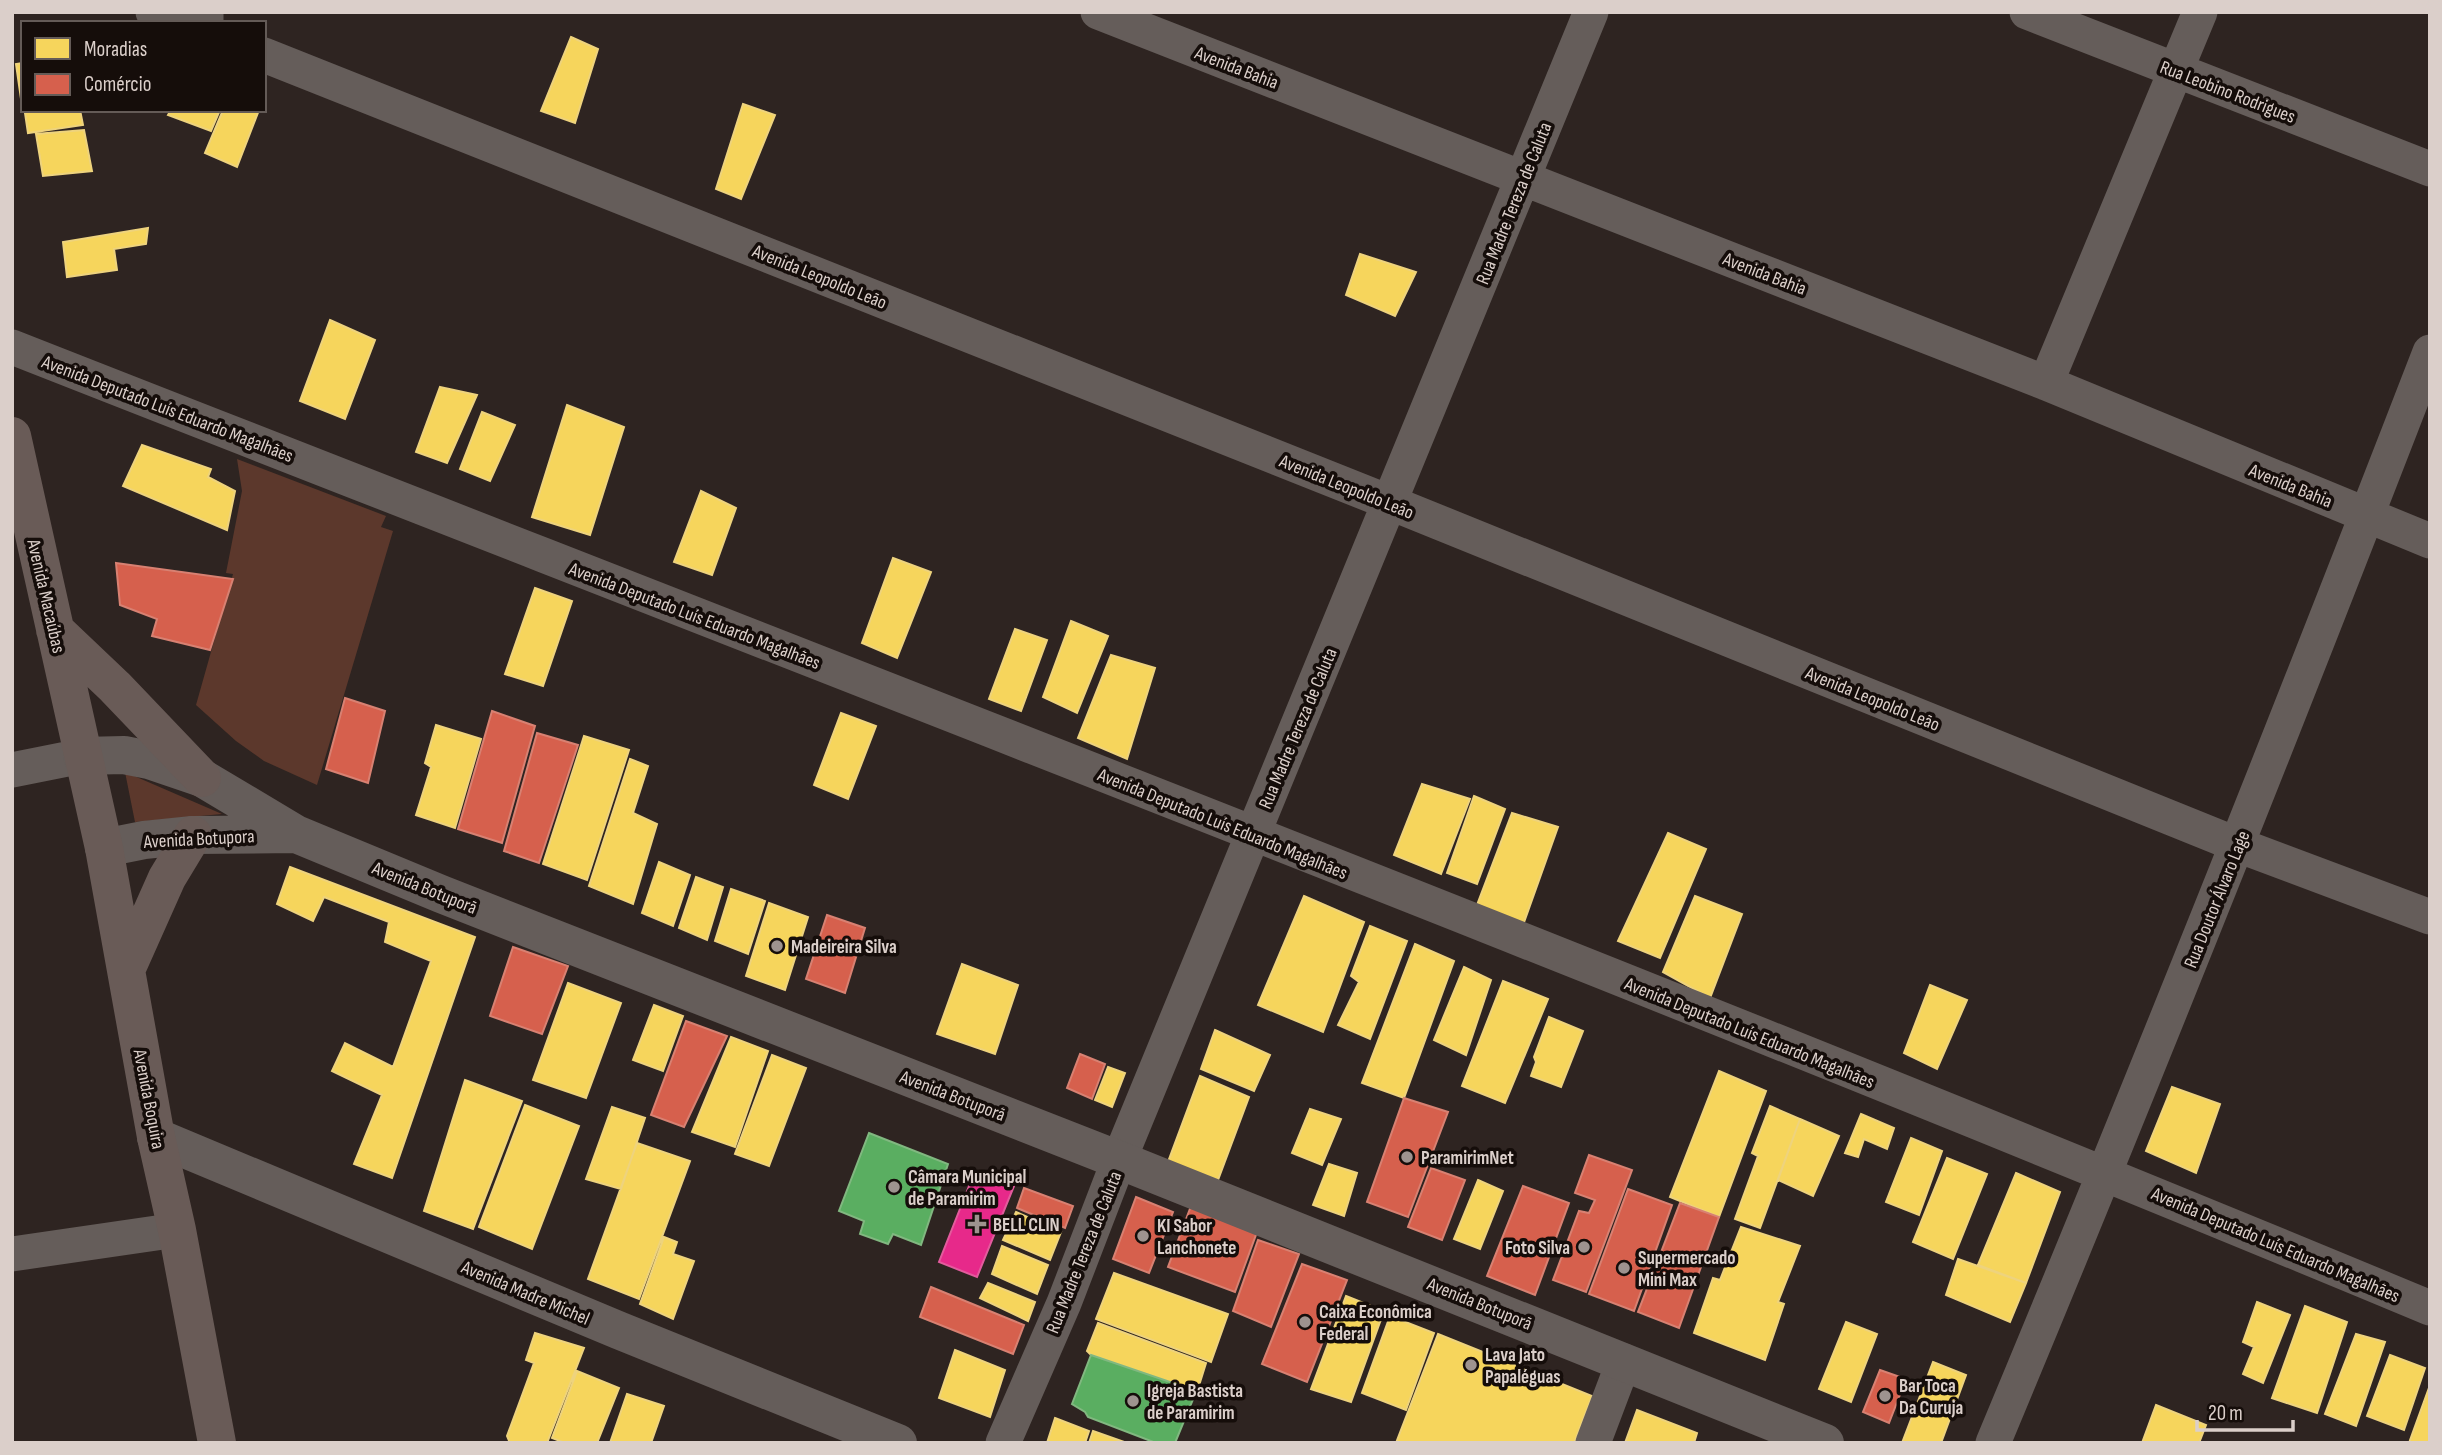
<svg xmlns="http://www.w3.org/2000/svg" width="2442" height="1455" font-family="'Sofia Sans Condensed',sans-serif">
	<style>
		.green { fill: #5c382c }
		.homes { fill: #f6d55c; stroke: #eed37d; stroke-width: 2 }
		.shops { fill: #d6604d; stroke: #d88172; stroke-width: 2 }
		.health { fill: #e7298a; stroke: #e35b9d; stroke-width: 2 }
		.public { fill: #5aae61; stroke: #81b880; stroke-width: 2 }
		.lines { fill: none; stroke-linecap: round; stroke-linejoin: round }
		.minor { stroke: #655d5a; stroke-width: 35 }
		.tertiary { stroke: #655d5a; stroke-width: 38 }
		.primary { stroke: #695b57; stroke-width: 38 }
		.poi-dot { fill: #9e938f; stroke: #150d0a; stroke-width: 2.5 }
		.labels { text-anchor: middle; stroke-width: 7; stroke-linejoin: round; paint-order: stroke }
		.street-label { font-size: 19px; fill: #dbcfca; stroke: #150d0a }
		.poi-label { font-size: 19px; font-weight: bold; fill: #dbcfca; stroke: #150d0a; text-anchor: start }
	</style>
	<rect width="100%" height="100%" fill="#2e2421"/>
	<!-- green -->
	<path class="green" d="M 237,459 L 386,516 L 381,527 L 393,531 L 317,785 L 264,761 L 236,741 L 196,705 L 233,574 L 226,573 L 242,491 Z
		M 125,772 L 222,814 L 135,822 Z"/>
	<!-- homes -->
	<path class="homes" d="M 571,37 L 598,49 L 575,123 L 541,111 Z
		M 23,63 L 23,105 L 22,106 L 16,64 Z
		M 743,104 L 775,115 L 741,199 L 716,189 Z
		M 35,110 L 80,110 L 83,125 L 28,133 L 25,113 Z
		M 171,110 L 220,110 L 211,131 L 168,115 Z
		M 223,110 L 259,110 L 237,167 L 205,153 Z
		M 84,130 L 92,171 L 43,176 L 36,134 Z
		M 148,228 L 146,244 L 114,249 L 117,270 L 67,277 L 63,242 Z
		M 1360,254 L 1416,272 L 1395,316 L 1346,295 Z
		M 330,320 L 375,340 L 345,419 L 300,401 Z
		M 440,387 L 477,395 L 447,463 L 416,452 Z
		M 567,405 L 624,427 L 590,535 L 532,517 Z
		M 482,412 L 515,425 L 490,481 L 460,469 Z
		M 142,445 L 211,469 L 208,477 L 235,491 L 227,530 L 123,486 Z
		M 701,491 L 736,508 L 712,575 L 674,562 Z
		M 893,558 L 931,572 L 897,658 L 862,643 Z
		M 535,588 L 572,601 L 543,686 L 505,674 Z
		M 1071,621 L 1108,636 L 1077,713 L 1043,697 Z
		M 1015,629 L 1047,640 L 1021,711 L 989,699 Z
		M 1111,655 L 1155,668 L 1127,759 L 1078,738 Z
		M 841,713 L 876,726 L 848,799 L 814,785 Z
		M 436,725 L 481,739 L 455,828 L 416,815 L 431,767 L 425,763 Z
		M 584,736 L 629,750 L 587,880 L 543,864 Z
		M 630,759 L 648,766 L 633,813 L 657,824 L 633,904 L 589,886 Z
		M 1422,784 L 1470,799 L 1441,874 L 1394,855 Z
		M 1474,796 L 1505,809 L 1477,884 L 1447,873 Z
		M 1512,813 L 1558,827 L 1523,925 L 1477,905 Z
		M 1668,833 L 1706,849 L 1660,958 L 1618,941 Z
		M 659,862 L 690,875 L 673,926 L 642,913 Z
		M 290,867 L 475,937 L 392,1178 L 354,1164 L 382,1095 L 332,1071 L 345,1043 L 393,1067 L 431,961 L 385,942 L 389,922 L 324,897 L 313,921 L 277,904 Z
		M 696,877 L 723,887 L 707,940 L 679,928 Z
		M 731,889 L 765,901 L 748,954 L 715,941 Z
		M 1304,896 L 1364,922 L 1323,1032 L 1258,1005 Z
		M 1695,896 L 1742,914 L 1710,998 L 1663,972 Z
		M 769,903 L 808,917 L 785,990 L 746,976 Z
		M 1370,926 L 1407,941 L 1370,1039 L 1338,1025 L 1359,982 L 1351,976 Z
		M 1415,944 L 1454,961 L 1404,1098 L 1362,1083 Z
		M 962,964 L 1018,985 L 995,1054 L 937,1034 Z
		M 1464,967 L 1491,980 L 1466,1055 L 1434,1040 Z
		M 1503,981 L 1548,999 L 1505,1103 L 1462,1086 Z
		M 568,983 L 621,1003 L 586,1098 L 533,1080 Z
		M 1930,985 L 1967,1000 L 1937,1069 L 1904,1053 Z
		M 654,1005 L 683,1016 L 663,1071 L 633,1060 Z
		M 1549,1017 L 1583,1031 L 1561,1087 L 1531,1076 L 1536,1062 L 1534,1057 Z
		M 1215,1030 L 1270,1055 L 1254,1091 L 1201,1069 Z
		M 731,1037 L 768,1051 L 735,1147 L 692,1132 Z
		M 772,1055 L 806,1068 L 769,1166 L 735,1154 Z
		M 1108,1067 L 1125,1073 L 1112,1107 L 1095,1100 Z
		M 1719,1071 L 1766,1091 L 1719,1217 L 1670,1197 Z
		M 1200,1076 L 1249,1097 L 1218,1180 L 1168,1162 Z
		M 465,1080 L 522,1101 L 473,1229 L 424,1211 Z
		M 2172,1087 L 2220,1104 L 2196,1173 L 2146,1151 Z
		M 525,1105 L 579,1126 L 532,1249 L 479,1227 Z
		M 1770,1106 L 1800,1119 L 1760,1228 L 1735,1219 L 1758,1156 L 1752,1153 Z
		M 612,1107 L 645,1118 L 621,1189 L 586,1179 Z
		M 1310,1109 L 1341,1119 L 1322,1165 L 1292,1153 Z
		M 1861,1114 L 1894,1128 L 1887,1149 L 1864,1139 L 1858,1157 L 1845,1153 Z
		M 1800,1119 L 1839,1136 L 1813,1196 L 1778,1180 Z
		M 1911,1138 L 1942,1151 L 1919,1215 L 1886,1202 Z
		M 637,1143 L 690,1161 L 639,1299 L 588,1279 Z
		M 1947,1158 L 1987,1174 L 1953,1259 L 1913,1242 Z
		M 1329,1164 L 1357,1173 L 1344,1216 L 1313,1205 Z
		M 2016,1173 L 2060,1192 L 2026,1283 L 1978,1265 Z
		M 1478,1180 L 1503,1191 L 1480,1249 L 1454,1239 Z
		M 1016,1212 L 1061,1232 L 1050,1260 L 1003,1240 Z
		M 1741,1227 L 1800,1246 L 1778,1302 L 1784,1304 L 1765,1360 L 1694,1333 L 1713,1278 L 1720,1280 Z
		M 664,1237 L 677,1242 L 673,1254 L 694,1261 L 673,1319 L 640,1304 Z
		M 1002,1246 L 1048,1265 L 1037,1294 L 992,1274 Z
		M 1958,1259 L 2026,1283 L 2010,1322 L 1946,1295 Z
		M 1114,1273 L 1228,1314 L 1211,1362 L 1096,1319 Z
		M 988,1283 L 1035,1302 L 1028,1321 L 980,1298 Z
		M 1346,1296 L 1384,1311 L 1351,1402 L 1311,1389 Z
		M 2257,1302 L 2290,1315 L 2263,1383 L 2243,1374 L 2254,1347 L 2243,1342 Z
		M 2305,1306 L 2347,1322 L 2317,1413 L 2272,1398 Z
		M 1390,1316 L 1434,1333 L 1406,1410 L 1362,1393 Z
		M 1846,1322 L 1877,1334 L 1851,1402 L 1819,1389 Z
		M 1098,1323 L 1206,1363 L 1197,1392 L 1091,1355 L 1087,1351 Z
		M 535,1333 L 584,1348 L 547,1443 L 510,1443 L 507,1436 L 534,1363 L 526,1360 Z
		M 1438,1334 L 1592,1396 L 1574,1443 L 1396,1443 Z
		M 2356,1334 L 2385,1342 L 2356,1426 L 2325,1414 Z
		M 955,1350 L 1005,1370 L 990,1417 L 939,1398 Z
		M 2390,1355 L 2425,1368 L 2404,1430 L 2367,1416 Z
		M 1933,1362 L 1966,1375 L 1941,1443 L 1902,1443 Z
		M 577,1371 L 619,1388 L 597,1443 L 565,1443 L 552,1438 Z
		M 2430,1385 L 2430,1443 L 2409,1443 Z
		M 627,1394 L 664,1406 L 651,1443 L 610,1443 Z
		M 2156,1405 L 2206,1425 L 2199,1443 L 2142,1443 Z
		M 1637,1410 L 1697,1433 L 1694,1443 L 1625,1443 Z
		M 1055,1418 L 1089,1431 L 1085,1443 L 1047,1443 Z
		M 1093,1431 L 1127,1443 L 1089,1443 Z"/>
	<!-- shops -->
	<path class="shops" d="M 116,563 L 233,579 L 210,650 L 152,636 L 157,619 L 120,605 Z
		M 345,698 L 385,711 L 368,783 L 326,769 Z
		M 492,711 L 535,726 L 502,843 L 458,829 Z
		M 537,733 L 578,745 L 539,863 L 504,851 Z
		M 827,915 L 865,928 L 845,993 L 806,979 Z
		M 513,947 L 568,966 L 542,1034 L 490,1016 Z
		M 686,1021 L 727,1036 L 684,1127 L 651,1115 Z
		M 1080,1054 L 1105,1064 L 1092,1099 L 1067,1088 Z
		M 1404,1098 L 1448,1112 L 1408,1217 L 1367,1202 Z
		M 1589,1155 L 1632,1170 L 1586,1292 L 1553,1280 L 1579,1211 L 1589,1213 L 1595,1200 L 1575,1193 Z
		M 1431,1168 L 1465,1180 L 1442,1240 L 1408,1227 Z
		M 1523,1186 L 1569,1203 L 1535,1295 L 1487,1276 Z
		M 1024,1188 L 1073,1206 L 1065,1228 L 1017,1208 Z
		M 1628,1189 L 1672,1205 L 1634,1311 L 1589,1294 Z
		M 1136,1197 L 1173,1212 L 1149,1273 L 1113,1259 Z
		M 1680,1203 L 1719,1217 L 1679,1328 L 1638,1312 Z
		M 1191,1206 L 1257,1232 L 1235,1292 L 1168,1267 Z
		M 1258,1240 L 1299,1254 L 1271,1327 L 1233,1311 Z
		M 1302,1264 L 1347,1280 L 1307,1382 L 1262,1364 Z
		M 931,1287 L 1024,1325 L 1013,1354 L 920,1317 Z
		M 1880,1370 L 1906,1379 L 1889,1423 L 1863,1412 Z"/>
	<!-- health -->
	<path class="health" d="M 975,1171 L 1014,1186 L 977,1277 L 939,1262 Z"/>
	<!-- public -->
	<path class="public" d="M 869,1133 L 948,1164 L 921,1245 L 893,1234 L 888,1244 L 860,1234 L 864,1221 L 839,1211 Z
		M 1091,1355 L 1179,1385 L 1175,1391 L 1194,1397 L 1175,1443 L 1156,1443 L 1088,1417 L 1085,1412 L 1072,1404 Z"/>
	<g class="lines">
		<!-- minor -->
		<path class="minor" d="M 153,12 L 181,23
			M 1098,12 L 2046,383 L 2430,541
			M 2027,12 L 2430,169
			M 206,23 L 206,12
			M 264,55 L 1391,503 L 2238,845 L 2430,917
			M 12,347 C 819,664 1629,975 2430,1308
			M 2046,383 L 2200,12
			M 12,770 L 82,756
			M 12,1254 L 177,1230
			M 1003,1443 L 1064,1303 L 1119,1160 L 1591,12
			M 1593,1443 L 1624,1361
			M 1993,1443 C 2144,1081 2289,717 2430,352"/>
		<!-- tertiary -->
		<path class="tertiary" d="M 82,756 L 124,755 L 149,760 L 202,778 L 296,834 L 441,894 L 1119,1160 L 1825,1443
			M 104,848 L 144,840 L 193,835 L 296,834
			M 156,1137 L 618,1330 L 898,1443"/>
		<!-- primary -->
		<path class="primary" d="M 12,436 L 104,848 L 156,1137 L 177,1230 L 217,1443
			M 55,630 L 115,687 L 202,778
			M 126,970 L 167,878 L 193,835"/>
	</g>
	<!-- markers -->
	<g class="poi-dot">
		<circle cx="777" cy="946" r="7"/>
		<circle cx="1407" cy="1157" r="7"/>
		<circle cx="894" cy="1187" r="7"/>
		<path d="M973.5 1213.5h7v7h7v7h-7v7h-7v-7h-7v-7h7z"/>
		<circle cx="1143" cy="1236" r="7"/>
		<circle cx="1584" cy="1247" r="7"/>
		<circle cx="1624" cy="1268" r="7"/>
		<circle cx="1305" cy="1322" r="7"/>
		<circle cx="1471" cy="1365" r="7"/>
		<circle cx="1885" cy="1396" r="7"/>
		<circle cx="1133" cy="1401" r="7"/>
	</g>
	<g class="labels">
		<!-- street labels -->
		<g class="street-label">
			<text transform="translate(1237 67) rotate(21)" y="7">Avenida Bahia</text>
			<text transform="translate(2228 91) rotate(21)" y="7">Rua Leobino Rodrigues</text>
			<text transform="translate(1513 203) rotate(-68)" y="7">Rua Madre Tereza de Caluta</text>
			<text transform="translate(1765 273) rotate(21)" y="7">Avenida Bahia</text>
			<text transform="translate(820 276) rotate(22)" y="7">Avenida Leopoldo Leão</text>
			<text transform="translate(168 408) rotate(21)" y="7">Avenida Deputado Luís Eduardo Magalhães</text>
			<text transform="translate(2291 485) rotate(22)" y="7">Avenida Bahia</text>
			<text transform="translate(1347 486) rotate(22)" y="7">Avenida Leopoldo Leão</text>
			<text transform="translate(47 596) rotate(77)" y="7">Avenida Macaúbas</text>
			<text transform="translate(695 615) rotate(21)" y="7">Avenida Deputado Luís Eduardo Magalhães</text>
			<text transform="translate(1873 698) rotate(22)" y="7">Avenida Leopoldo Leão</text>
			<text transform="translate(1297 728) rotate(-67)" y="7">Rua Madre Tereza de Caluta</text>
			<text transform="translate(1223 823) rotate(22)" y="7">Avenida Deputado Luís Eduardo Magalhães</text>
			<text transform="translate(199 838) rotate(-3)" y="7">Avenida Botupora</text>
			<text transform="translate(425 887) rotate(22)" y="7">Avenida Botuporã</text>
			<text transform="translate(2216 899) rotate(-68)" y="7">Rua Doutor Álvaro Lage</text>
			<text transform="translate(1750 1032) rotate(22)" y="7">Avenida Deputado Luís Eduardo Magalhães</text>
			<text transform="translate(953 1095) rotate(21)" y="7">Avenida Botuporã</text>
			<text transform="translate(150 1099) rotate(79)" y="7">Avenida Boquira</text>
			<text transform="translate(2276 1244) rotate(23)" y="7">Avenida Deputado Luís Eduardo Magalhães</text>
			<text transform="translate(1083 1252) rotate(-68)" y="7">Rua Madre Tereza de Caluta</text>
			<text transform="translate(526 1292) rotate(23)" y="7">Avenida Madre Michel</text>
			<text transform="translate(1480 1303) rotate(22)" y="7">Avenida Botuporã</text>
		</g>
		<!-- poi labels -->
		<g class="poi-label">
			<text x="791" y="953">Madeireira Silva</text>
			<text x="1421" y="1164">ParamirimNet</text>
			<text x="908" y="1183">Câmara Municipal<tspan x="908" dy="22">de Paramirim</tspan></text>
			<text x="993" y="1231">BELL CLIN</text>
			<text x="1157" y="1232">KI Sabor<tspan x="1157" dy="22">Lanchonete</tspan></text>
			<text x="1570" y="1254" text-anchor="end">Foto Silva</text>
			<text x="1638" y="1264">Supermercado<tspan x="1638" dy="22">Mini Max</tspan></text>
			<text x="1319" y="1318">Caixa Econômica<tspan x="1319" dy="22">Federal</tspan></text>
			<text x="1485" y="1361">Lava Jato<tspan x="1485" dy="22">Papaléguas</tspan></text>
			<text x="1899" y="1392">Bar Toca<tspan x="1899" dy="22">Da Curuja</tspan></text>
			<text x="1147" y="1397">Igreja Bastista<tspan x="1147" dy="22">de Paramirim</tspan></text>
		</g>
	</g>
	<!-- border -->
	<rect width="2442" height="1455" fill="none" stroke="#dbcfca" stroke-width="28"/>
	<!-- legend -->
	<rect x="21" y="21" width="245" height="91" fill="#150d0a" stroke="#645b57" stroke-width="2"/>
	<rect x="35" y="38" width="35" height="21" fill="#f6d55c" stroke="#645b57" stroke-width="2"/>
	<text x="84" y="56" font-size="21" fill="#dbcfca">Moradias</text>
	<rect x="35" y="74" width="35" height="21" fill="#d6604d" stroke="#645b57" stroke-width="2"/>
	<text x="84" y="91" font-size="21" fill="#dbcfca">Comércio</text>
	<!-- scale -->
	<path d="M2197 1420v10h96v-10" fill="none" stroke="#dbcfca" stroke-width="3.5"/>
	<text x="2208" y="1420" font-size="21" fill="#dbcfca" stroke="#150d0a" stroke-width="5" paint-order="stroke">20 m</text>
</svg>
